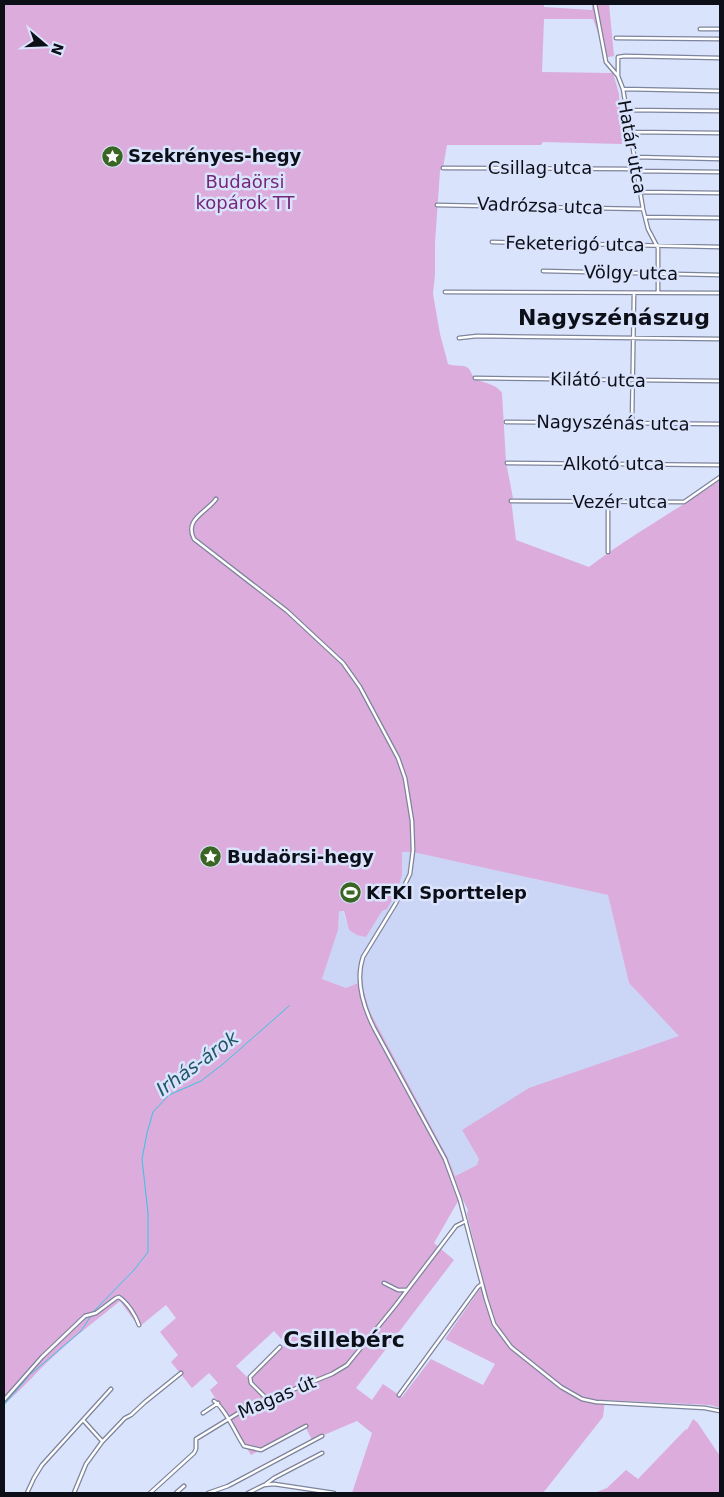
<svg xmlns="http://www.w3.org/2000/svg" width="724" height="1497" font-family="'DejaVu Sans',sans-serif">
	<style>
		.built { fill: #cbd5f5 }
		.green { fill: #dbacdc; fill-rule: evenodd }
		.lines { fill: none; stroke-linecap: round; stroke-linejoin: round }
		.stream { stroke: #3ac3e3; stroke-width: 1 }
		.street-casing { stroke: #7d849b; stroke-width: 5 }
		.street { stroke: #fff; stroke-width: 2.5 }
		.labels { text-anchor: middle; stroke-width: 5; stroke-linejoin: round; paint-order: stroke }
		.street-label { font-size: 18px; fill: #0d0f18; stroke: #dae3fc }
		.poi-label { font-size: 18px; font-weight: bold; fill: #0d0f18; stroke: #dae3fc; text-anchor: start }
		.park-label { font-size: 18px; fill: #762679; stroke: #dae3fc }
		.water-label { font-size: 19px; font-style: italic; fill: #215765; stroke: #dae3fc }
		.district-label { font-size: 22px; font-weight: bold; fill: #0d0f18; stroke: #dae3fc }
	</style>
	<rect width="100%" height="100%" fill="#dae3fc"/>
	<!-- built -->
	<path class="built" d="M 402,852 L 413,852 L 608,895 L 629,983 L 680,1036 L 629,1053 L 462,1130 L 479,1159 L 477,1165 L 454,1176 L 448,1158 L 370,1012 L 363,988 L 363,981 L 346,988 L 322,979 L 338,930 L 339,910 L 343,911 L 349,930 L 366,937 L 402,875 Z"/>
	<!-- green -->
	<path class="green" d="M 4,4 L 544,4 L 544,7 L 592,10 L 592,4 L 609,4 L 614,56 L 603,58 L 601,41 L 593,19 L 544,19 L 542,72 L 613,73 L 619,94 L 622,144 L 543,142 L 541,145 L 447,145 L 443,168 L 440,171 L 435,243 L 435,274 L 433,294 L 440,334 L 448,364 C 454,367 463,364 468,368 C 471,370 471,375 475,378 C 483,384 496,383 502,393 L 506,462 L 513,498 L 511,499 L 516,540 L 589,567 C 631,535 677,510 720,480 L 720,1408 L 710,1405 L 605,1400 L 603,1417 L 543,1493 L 352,1493 L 372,1433 L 357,1421 L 312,1440 L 305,1426 L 251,1455 L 210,1390 L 218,1383 L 209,1373 L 192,1388 L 171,1362 L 178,1355 L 160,1332 L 176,1318 L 166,1305 L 139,1327 L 120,1301 C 98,1319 75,1336 54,1356 C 37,1371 22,1390 4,1404 ZM 402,852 L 413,852 L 608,895 L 629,983 L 679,1036 L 529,1088 L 462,1130 L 479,1159 L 477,1165 L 455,1176 L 448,1158 L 370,1012 L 363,988 L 363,981 L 346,988 L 322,979 L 338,930 L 339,911 L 344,911 L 349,930 L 357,935 L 366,937 L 382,911 L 387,909 L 396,893 L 402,875 ZM 461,1196 L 468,1210 L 467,1214 L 484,1283 L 445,1339 L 495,1364 L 483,1385 L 431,1359 L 402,1397 L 383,1384 L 372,1400 L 356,1388 L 454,1260 L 434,1243 ZM 274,1331 L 286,1344 L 249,1379 L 236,1366 Z
		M 693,1419 L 697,1422 L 720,1456 L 720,1493 L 594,1493 L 607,1488 L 626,1470 L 638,1479 L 686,1429 L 687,1430 Z"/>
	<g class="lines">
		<!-- stream -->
		<path class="stream" d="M 93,1312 L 134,1270 L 148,1252 L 148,1213 L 142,1159 L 147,1133 L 153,1112 L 169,1095 L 201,1081 L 223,1064 L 289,1006
			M 31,1374 L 81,1331 L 91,1316
			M 4,1405 L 28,1377"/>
		<defs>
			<path id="street" d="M 595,4 L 606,62 L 618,76 L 623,89 L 643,209 L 648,229 L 658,248 L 658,292
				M 700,29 L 720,29
				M 616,38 L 720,39
				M 618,76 L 618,57 L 625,56 L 720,58
				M 623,89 L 720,91
				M 627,110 L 720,111
				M 630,132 L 720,133
				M 635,157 L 720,159
				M 443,168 L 636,169
				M 637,171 L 720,172
				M 641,192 L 720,193
				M 437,205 L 643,209
				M 645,217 L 720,218
				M 492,242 L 720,247
				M 543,271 L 720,275
				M 445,292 L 720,293
				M 459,338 L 477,336 L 720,339
				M 475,378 L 720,381
				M 506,422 L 720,424
				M 632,423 L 634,293
				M 507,463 L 720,465
				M 216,499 C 206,513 184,519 194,539 L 287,611 L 343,663 L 360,687 L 398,758 L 405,778 L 412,821 L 413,850 L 410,874 L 396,903 L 363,957 C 355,981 363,1006 374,1028 L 445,1159 L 460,1200 L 486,1299 L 494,1324 L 511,1347 L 561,1387 L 582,1399 L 596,1402 L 705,1408 L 720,1411
				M 511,501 L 684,502 L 720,477
				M 608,502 L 608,552
				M 384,1283 L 398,1290 L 406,1290
				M 399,1395 L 478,1287 L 482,1284
				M 267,1399 L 251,1383 L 250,1377 L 280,1347
				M 4,1400 L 42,1357 L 85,1316 L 96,1313 L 116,1298 L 119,1297 C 128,1303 136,1316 139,1325
				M 214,1401 C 225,1408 236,1434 244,1446 L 261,1450 L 306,1426
				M 203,1413 L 218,1403
				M 83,1420 L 102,1441
				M 266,1484 L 274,1478 L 322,1453
				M 27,1493 L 34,1478 L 42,1465 L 111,1389
				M 74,1493 L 86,1464 L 102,1442 L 125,1418 L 131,1415 L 145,1402 L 181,1373
				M 150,1493 L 194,1453 L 196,1449 L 196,1439 L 245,1409 L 332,1374 L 347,1365 L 395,1306 L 456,1226 L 466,1221
				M 176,1493 L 184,1486
				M 208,1493 L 228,1486 L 322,1436
				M 248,1493 L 264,1485 L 274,1484 L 334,1493"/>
		</defs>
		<!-- street casing -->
		<use href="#street" class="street-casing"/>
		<!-- street -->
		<use href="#street" class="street"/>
	</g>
	<!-- icons -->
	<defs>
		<symbol id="sight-disc" viewBox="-11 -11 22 22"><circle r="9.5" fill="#3b6522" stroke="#dae3fc"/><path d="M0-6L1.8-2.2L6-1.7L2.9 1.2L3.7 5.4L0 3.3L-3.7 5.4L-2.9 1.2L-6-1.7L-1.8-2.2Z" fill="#fff"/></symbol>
		<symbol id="stadium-disc" viewBox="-11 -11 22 22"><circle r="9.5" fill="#3b6522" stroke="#dae3fc"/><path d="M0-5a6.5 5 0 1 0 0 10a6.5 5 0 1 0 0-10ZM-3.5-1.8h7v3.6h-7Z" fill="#fff"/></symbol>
	</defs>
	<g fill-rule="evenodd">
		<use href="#sight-disc" x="100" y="144" width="25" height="25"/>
		<use href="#sight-disc" x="198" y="844" width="25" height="25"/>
		<use href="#stadium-disc" x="338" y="880" width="25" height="25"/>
	</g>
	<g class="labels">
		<!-- street labels -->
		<g class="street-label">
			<text transform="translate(632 147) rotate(80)" y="6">Határ utca</text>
			<text x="540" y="174">Csillag utca</text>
			<text transform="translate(540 206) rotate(2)" y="6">Vadrózsa utca</text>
			<text transform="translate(575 244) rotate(1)" y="6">Feketerigó utca</text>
			<text transform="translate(631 273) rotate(1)" y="6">Völgy utca</text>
			<text transform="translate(598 380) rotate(1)" y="6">Kilátó utca</text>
			<text transform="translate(613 423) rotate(1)" y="6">Nagyszénás utca</text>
			<text x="614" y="470">Alkotó utca</text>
			<text x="620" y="508">Vezér utca</text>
			<text transform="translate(277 1397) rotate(-23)" y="6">Magas út</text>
		</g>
		<!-- poi labels -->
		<g class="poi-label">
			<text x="128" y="162">Szekrényes-hegy</text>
			<text x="227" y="863">Budaörsi-hegy</text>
			<text x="366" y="899">KFKI Sporttelep</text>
		</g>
		<!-- park labels -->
		<g class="park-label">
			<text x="245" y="188">Budaörsi<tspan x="245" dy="21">kopárok TT</tspan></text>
		</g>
		<!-- water labels -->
		<g class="water-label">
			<text transform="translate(197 1063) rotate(-36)" y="7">Irhás-árok</text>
		</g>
		<!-- district labels -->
		<g class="district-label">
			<text x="614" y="325">Nagyszénászug</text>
			<text x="344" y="1347">Csillebérc</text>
		</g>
	</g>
	<!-- border -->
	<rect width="724" height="1497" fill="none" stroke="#0d0f18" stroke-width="10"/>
	<!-- north arrow -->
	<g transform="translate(45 45) rotate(109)" stroke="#dae3fc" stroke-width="4" paint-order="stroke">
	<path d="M0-4L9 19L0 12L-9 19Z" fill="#0d0f18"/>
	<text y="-8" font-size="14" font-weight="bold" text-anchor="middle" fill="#0d0f18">N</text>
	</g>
</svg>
